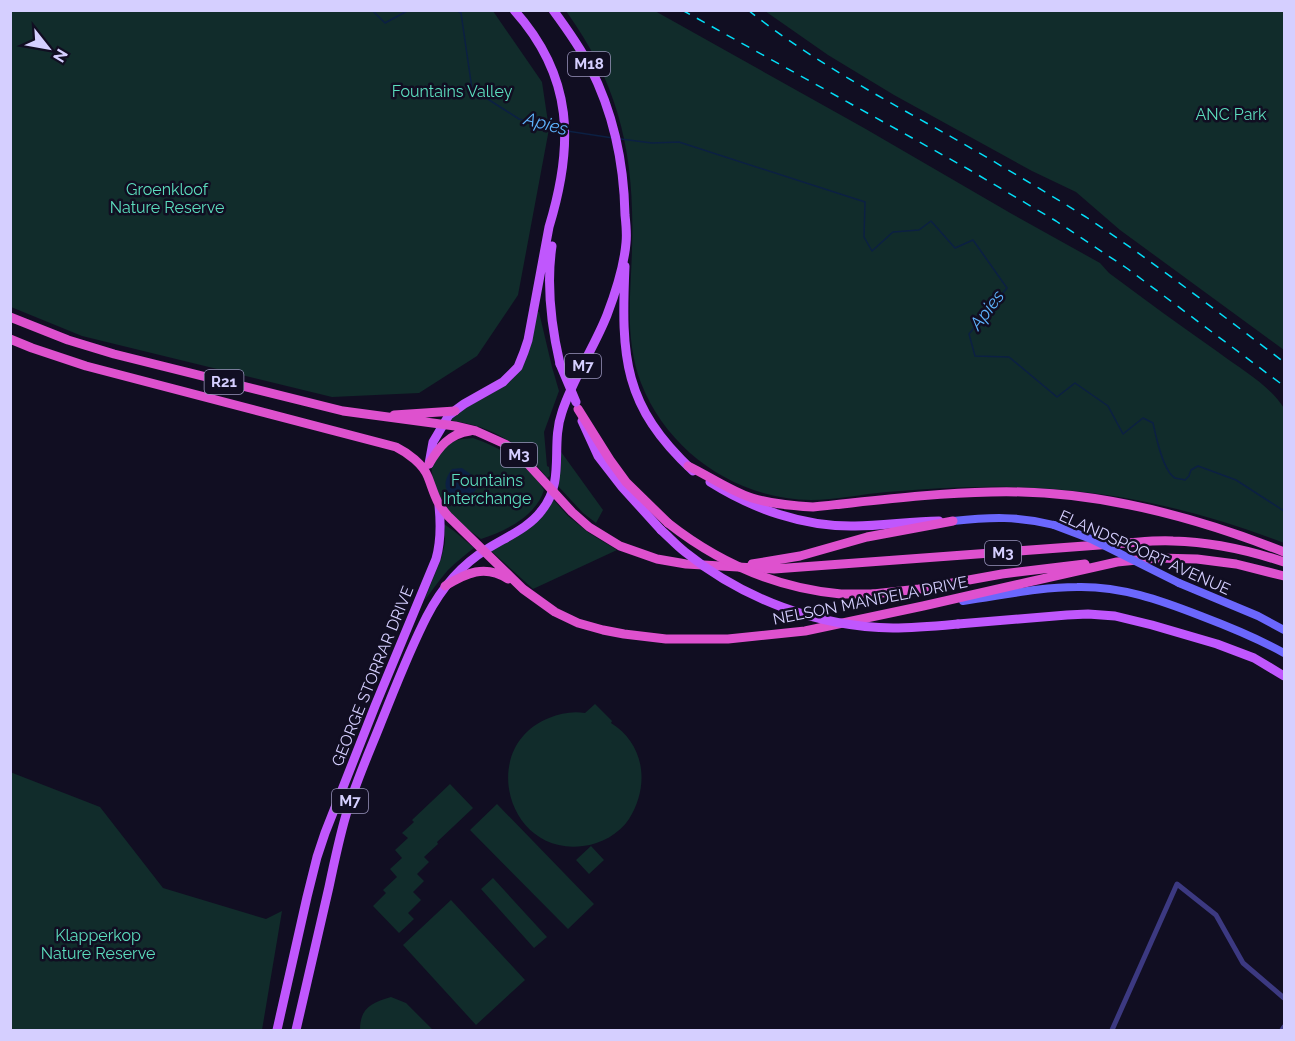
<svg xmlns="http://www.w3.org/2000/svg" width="1295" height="1041" font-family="Raleway,sans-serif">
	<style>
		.green { fill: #112c2b }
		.water { fill: #0c2043 }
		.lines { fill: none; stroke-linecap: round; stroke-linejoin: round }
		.stream { stroke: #0c2043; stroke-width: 1.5 }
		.minor { stroke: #3c3981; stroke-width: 5 }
		.secondary { stroke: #6b67fd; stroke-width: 8 }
		.primary { stroke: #c057fd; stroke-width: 9 }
		.trunk { stroke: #de51ce; stroke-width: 9 }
		.rail { stroke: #03def7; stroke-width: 1.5; stroke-dasharray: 9 8; stroke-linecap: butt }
		.secondary-bridge { stroke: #6b67fd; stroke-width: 8 }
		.primary-bridge { stroke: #c057fd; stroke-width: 9 }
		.trunk-bridge { stroke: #de51ce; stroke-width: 9 }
		.labels { text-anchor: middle; stroke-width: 5; stroke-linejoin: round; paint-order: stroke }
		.shield { fill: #110e22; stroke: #9a95bd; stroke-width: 1.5 }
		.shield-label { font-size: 15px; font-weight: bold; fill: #d5cfff }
		.park-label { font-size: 16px; fill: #5cdebe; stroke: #110e22 }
		.street-label { font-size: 16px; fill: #d5cfff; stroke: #110e22 }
		.water-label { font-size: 18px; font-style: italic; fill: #5eb3fd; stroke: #110e22 }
	</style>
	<rect width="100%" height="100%" fill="#110e22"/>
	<!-- green -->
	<path class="green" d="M 11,10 L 493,11 L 542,82 L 549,129 L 518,295 L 477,356 L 419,393 L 332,397 L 82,336 L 11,307 Z
		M 566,11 L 655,11 L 864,128 L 1012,214 L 1100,263 L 1109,273 C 1145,300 1181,326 1218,352 C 1242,370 1267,383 1284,408 L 1284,543 C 1204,512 1121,492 1034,488 C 985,485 936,488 887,492 C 862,494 836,500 811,500 C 736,499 668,452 641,383 C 624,338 631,294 632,248 C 635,156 620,86 566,11 Z
		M 765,11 L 1284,11 L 1284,350 L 1120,230 L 1076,192 L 1032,171 L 894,95 L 828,55 Z
		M 535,312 L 539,312 L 552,367 L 559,391 L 544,432 L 547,466 L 549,467 L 550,476 L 547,478 C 519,442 492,426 448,420 C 469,401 513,391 523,363 C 529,347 531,329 535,312 Z
		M 473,438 C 504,449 526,462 544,490 C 536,516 506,531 481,539 L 462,525 L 447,510 L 434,488 L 431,464 C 446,443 448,440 473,438 Z
		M 559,449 L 603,510 L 596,523 L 583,513 L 557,485 Z
		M 552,498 L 568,516 L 589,533 L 617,550 L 533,589 L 489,549 L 525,530 Z
		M 444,524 L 454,531 L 474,548 C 465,555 456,562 448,570 C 439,580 432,591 424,601 L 441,559 L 445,543 Z
		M 595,704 L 612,721 L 611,723 C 645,744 650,786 629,819 C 619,834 601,844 583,846 C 506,856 478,746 549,718 C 561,713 573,711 585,713 Z
		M 10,772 L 100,807 L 163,888 L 266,919 L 282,911 L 262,1030 L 11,1030 Z
		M 450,784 L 473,808 L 437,842 L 438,844 L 424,857 L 429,862 L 417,874 L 424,881 L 413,892 L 421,900 L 408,913 L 414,919 L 399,933 L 373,906 L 386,893 L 383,890 L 397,877 L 390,869 L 402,858 L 395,850 L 408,838 L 402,833 L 414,822 L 412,820 Z
		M 497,804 L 594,904 L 568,929 L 470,830 Z
		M 591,846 L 604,860 L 589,874 L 576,860 Z
		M 493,878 L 547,937 L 534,948 L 481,889 Z
		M 451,900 L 525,980 L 476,1025 L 403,945 Z
		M 391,997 L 406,1003 L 433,1030 L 360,1030 C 360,1008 371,1003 391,997 Z"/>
	<!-- water -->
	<path class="water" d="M 462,468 L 476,478 L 478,487 L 469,498 L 460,500 C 444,493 441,484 452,469 Z"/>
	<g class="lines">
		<!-- stream -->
		<path class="stream" d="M 372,10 L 385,23 L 409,10
			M 456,10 L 461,13 L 472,89 L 519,119 L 560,129
			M 567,131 L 613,138
			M 621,139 L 652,143 L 679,142 L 865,202 L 864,237 L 872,251 L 893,232 L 919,230 L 931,221 L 955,248 L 973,240 L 1007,288 L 969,334 L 975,356 L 1009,357 L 1057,397 L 1075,383 L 1108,406 L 1123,434 L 1143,418 L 1153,423 C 1156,437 1163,471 1175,478 C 1178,479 1182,479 1185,480 L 1189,476 L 1191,470 L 1198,466 L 1236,480 L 1284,511"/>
		<!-- minor -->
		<path class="minor" d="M 1112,1030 L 1177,884 L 1216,915 L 1243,963 L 1284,998
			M 1282,1030 L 1284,1027"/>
		<!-- secondary -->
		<path class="secondary" d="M 953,521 C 990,517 1019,516 1054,525
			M 1179,583 L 1258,616 L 1284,630
			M 963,601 C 1000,596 1039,587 1077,587 C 1121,586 1160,600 1201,616 C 1230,627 1257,638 1284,653"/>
		<!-- primary -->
		<path class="primary" d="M 552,246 C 546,286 551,325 560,364
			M 625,266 C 621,357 623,406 693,471
			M 582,421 L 598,456 L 622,487 L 661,530
			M 429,464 L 433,442 L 449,415 L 464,404 L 503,382 L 518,367 L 524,352 L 528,340 L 549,227 C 574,145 574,77 514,10
			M 710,482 C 753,509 804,527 855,526 C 883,526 911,521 939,521
			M 958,624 L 1067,615 L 1088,614 L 1115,616 L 1152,625 L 1217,644 L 1254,658 L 1284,676
			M 277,1030 L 307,897 L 317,857 L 325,833 L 375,706 L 436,559 C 441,541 441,525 439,506
			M 296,1030 C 307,983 318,935 329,887 C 334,863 339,839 346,815 C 355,784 368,755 380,725 C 395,688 409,651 427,616 C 441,589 461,565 487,549 C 506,537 529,528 542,510 C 566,480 550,446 562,412 C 573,378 594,348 607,315 C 615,294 624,266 626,243 C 627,234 626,224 625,215 C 624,164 614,114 590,67 C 580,47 567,29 553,10"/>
		<!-- trunk -->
		<path class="trunk" d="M 10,317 L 68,340 L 114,354 L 343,411 L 455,426 L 476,431 L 505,444 L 518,453 L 572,512 L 589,527 L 620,546 L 657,559 L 686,564 L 774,569 L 1126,543 C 1141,542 1157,540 1173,541 C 1211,542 1248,550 1284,562
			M 10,339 L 32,348 L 86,366 L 396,447 C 408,453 423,464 428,477 C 435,495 435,501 448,516 L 523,589 L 555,612 L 578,623 L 603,630 L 624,634 L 666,639 L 728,639 L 805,631 L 923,606 L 1117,562 L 1157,558 L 1197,559 L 1236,564 L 1284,576
			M 578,409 L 610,460 L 626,482 L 668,523
			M 394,415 L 455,411
			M 429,464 C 439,447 449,434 470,431
			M 688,466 C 709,476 730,491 752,498 C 772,504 793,506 813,507 C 872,501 932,493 991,492 C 1092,489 1191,515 1284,552
			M 752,564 L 800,556 L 867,537 L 953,521
			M 445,586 C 466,573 485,564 508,579
			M 873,594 L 919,589 L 1002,574 L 1085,564"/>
		<!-- rail -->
		<path class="rail" d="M 682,10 L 968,169 L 1056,221 L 1128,269 L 1284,386
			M 748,10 C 828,74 921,117 1008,170 C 1034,185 1060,201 1086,217 C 1154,262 1219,313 1284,362"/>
		<!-- secondary-bridge -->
		<path class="secondary-bridge" d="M 1054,525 L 1091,539 L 1179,583"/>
		<!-- primary-bridge -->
		<path class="primary-bridge" d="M 560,364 L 576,402
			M 661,530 C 669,537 676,545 685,552 C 743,599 818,627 893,628 C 915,628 936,626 958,624"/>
		<!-- trunk-bridge -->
		<path class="trunk-bridge" d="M 668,523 C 719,563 775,588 841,594 C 851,594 862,594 873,594"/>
	</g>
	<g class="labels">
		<!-- shield labels -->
		<g class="shield">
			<rect x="568" y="52" width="42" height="24" rx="4.5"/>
			<rect x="565" y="354" width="36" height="24" rx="4.5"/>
			<rect x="204.5" y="370" width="39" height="24" rx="4.5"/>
			<rect x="501" y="443" width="36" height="24" rx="4.5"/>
			<rect x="985" y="541" width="36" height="24" rx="4.5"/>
			<rect x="332" y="789" width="36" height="24" rx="4.5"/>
		</g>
		<g class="shield-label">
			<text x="589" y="69">M18</text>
			<text x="583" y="371">M7</text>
			<text x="224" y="387">R21</text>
			<text x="519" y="460">M3</text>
			<text x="1003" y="558">M3</text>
			<text x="350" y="806">M7</text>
		</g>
		<!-- park labels -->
		<g class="park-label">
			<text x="452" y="97">Fountains Valley</text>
			<text x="1231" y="120">ANC Park</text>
			<text x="167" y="195">Groenkloof<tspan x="167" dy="18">Nature Reserve</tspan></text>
			<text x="487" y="486">Fountains<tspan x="487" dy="18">Interchange</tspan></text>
			<text x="98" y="941">Klapperkop<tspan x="98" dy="18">Nature Reserve</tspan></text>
		</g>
		<!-- street labels -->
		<g class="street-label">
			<text transform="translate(1145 552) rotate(24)" y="6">ELANDSPOORT AVENUE</text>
			<text transform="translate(870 600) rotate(-11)" y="6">NELSON MANDELA DRIVE</text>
			<text transform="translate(372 676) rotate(-68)" y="6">GEORGE STORRAR DRIVE</text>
		</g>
		<!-- water labels -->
		<g class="water-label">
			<text transform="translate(546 124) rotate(15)" y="6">Apies</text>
			<text transform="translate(987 310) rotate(-53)" y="6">Apies</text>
		</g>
	</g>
	<!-- border -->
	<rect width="1295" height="1041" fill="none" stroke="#d5cfff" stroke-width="24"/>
	<!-- north arrow -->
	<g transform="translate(48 48) rotate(121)" stroke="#110e22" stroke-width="4.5" paint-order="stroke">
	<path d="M0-4.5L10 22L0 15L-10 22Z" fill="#d5cfff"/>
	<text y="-9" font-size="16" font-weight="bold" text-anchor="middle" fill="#d5cfff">N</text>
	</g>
</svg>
